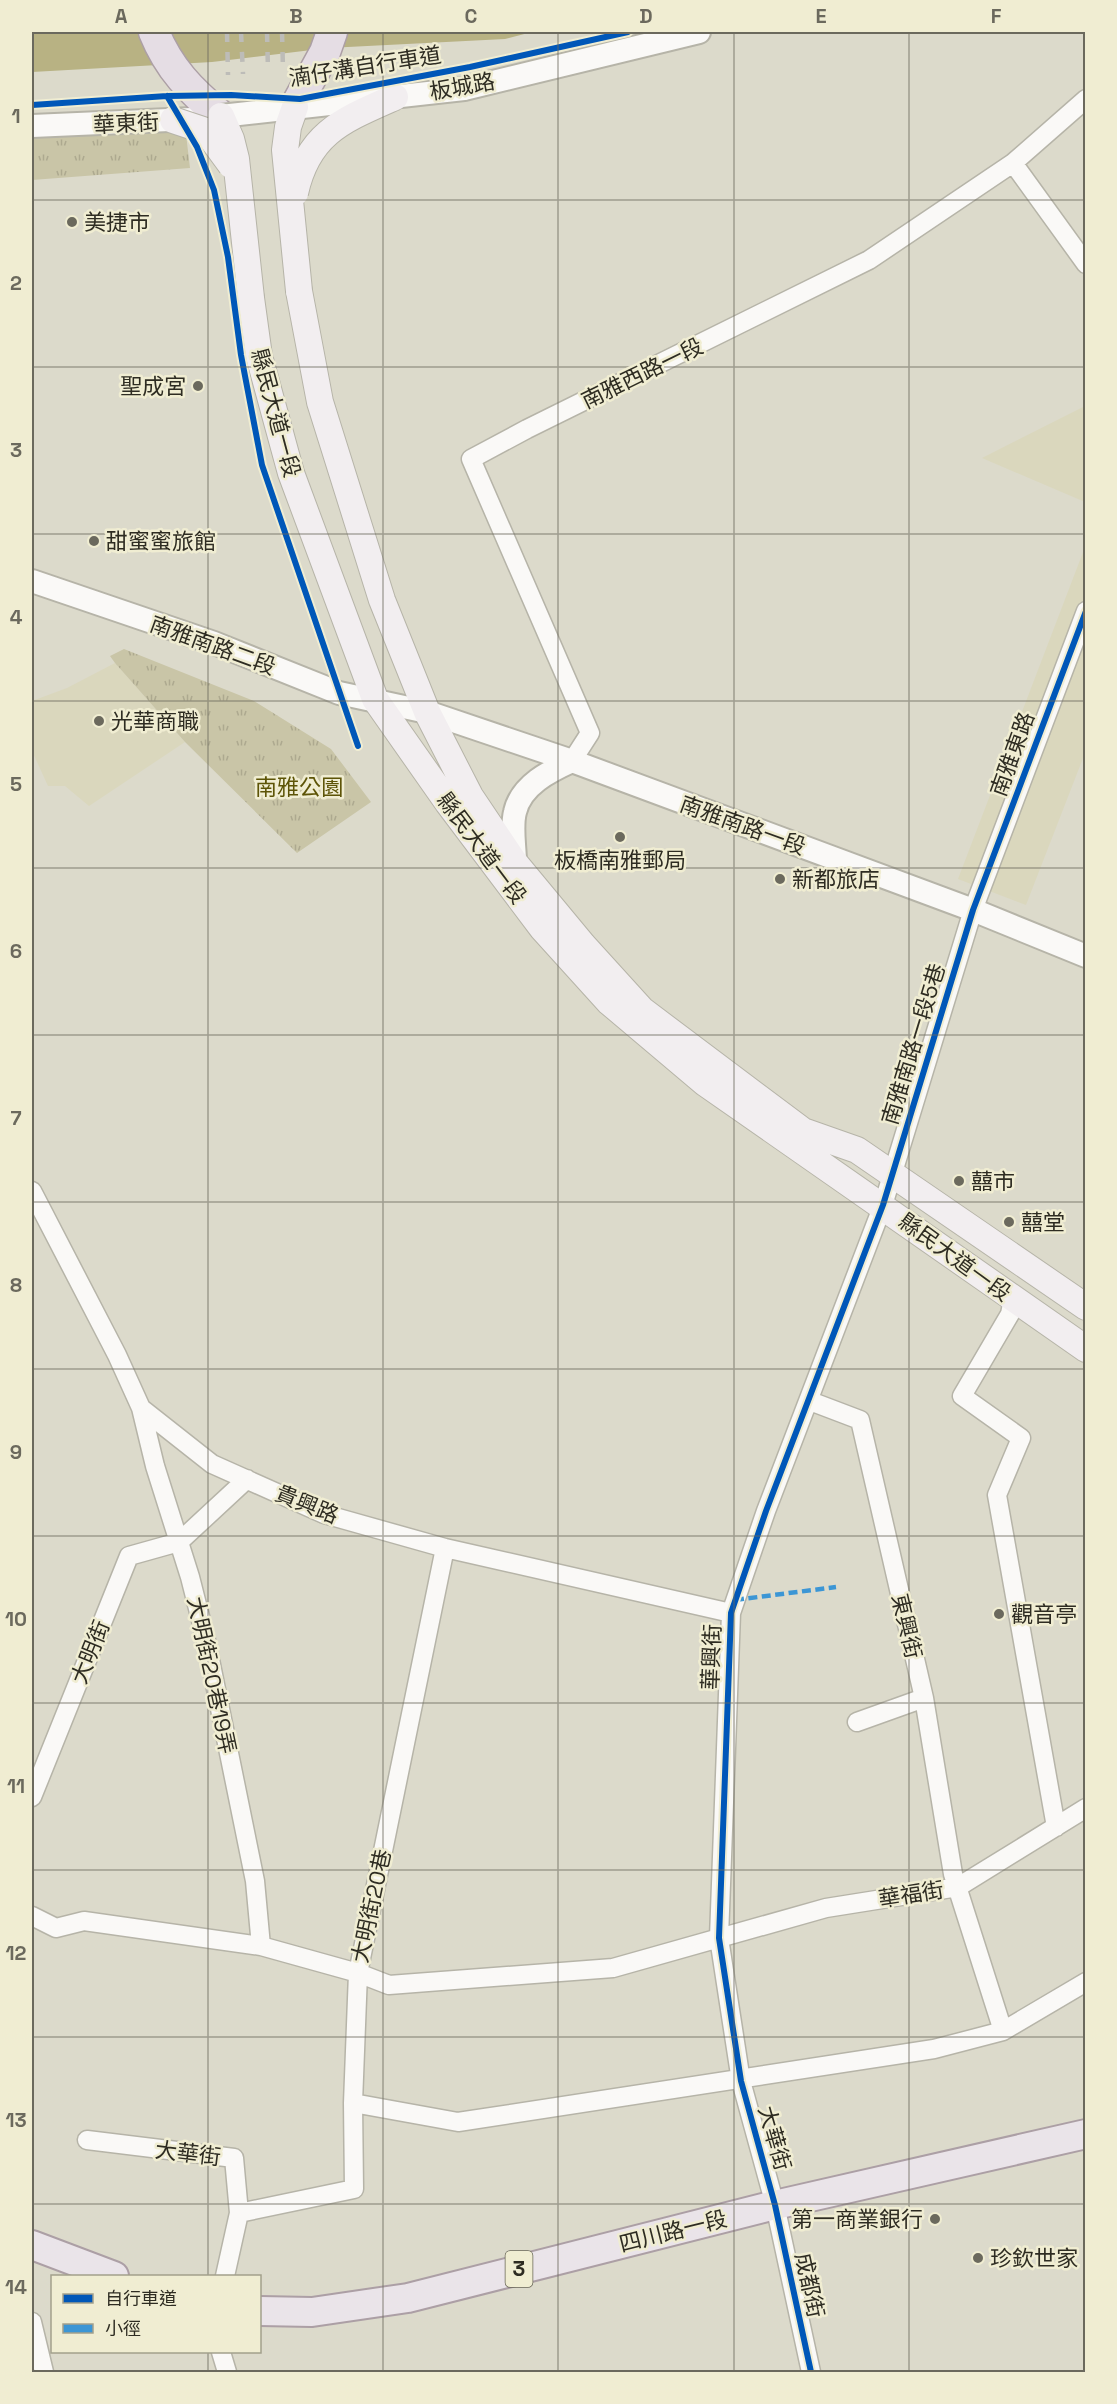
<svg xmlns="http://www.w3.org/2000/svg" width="1117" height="2404" font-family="'Space Grotesk','Noto Sans TC',sans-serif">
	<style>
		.built { fill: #dad7bd }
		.park { fill: url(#park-tufts) }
		.water { fill: #b8b283 }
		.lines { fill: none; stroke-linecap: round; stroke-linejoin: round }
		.minor-casing { stroke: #b6b4a8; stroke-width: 21 }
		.tertiary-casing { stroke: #b6b4a8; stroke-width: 26 }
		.secondary-casing { stroke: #b6b4a8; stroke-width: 28 }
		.primary-casing { stroke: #ac9fa5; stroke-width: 32 }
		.trunk-casing { stroke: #ac9fa5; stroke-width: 33 }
		.minor { stroke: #faf9f7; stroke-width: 18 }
		.tertiary { stroke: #faf9f7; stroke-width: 22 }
		.secondary { stroke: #f2eef0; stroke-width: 26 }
		.primary { stroke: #eae4e9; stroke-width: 28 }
		.trunk { stroke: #e5dde4; stroke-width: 30 }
		.rail { stroke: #bdbcb8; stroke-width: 4.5; stroke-dasharray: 10 10; stroke-linecap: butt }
		.tertiary-bridge-casing { stroke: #b6b4a8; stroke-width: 26; stroke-linecap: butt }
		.secondary-bridge-casing { stroke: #b6b4a8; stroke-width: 28; stroke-linecap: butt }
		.tertiary-bridge { stroke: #faf9f7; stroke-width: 22 }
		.secondary-bridge { stroke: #f2eef0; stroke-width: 26 }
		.quiet { stroke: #3c96d5; stroke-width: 4.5; stroke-dasharray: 9 4.5; stroke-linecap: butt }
		.cycleway-casing { stroke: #f0edd2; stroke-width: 10 }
		.cycleway { stroke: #0057b8; stroke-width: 6 }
		.grid { fill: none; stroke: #6b695d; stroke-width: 1.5; stroke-opacity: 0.55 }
		.poi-dot { fill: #6b695d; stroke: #f0edd2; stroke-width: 2 }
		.labels { text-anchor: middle; stroke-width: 5; stroke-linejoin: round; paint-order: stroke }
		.shield { fill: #f0edd2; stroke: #686657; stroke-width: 1.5 }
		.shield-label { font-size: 21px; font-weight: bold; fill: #2e2c22 }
		.street-label { font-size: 22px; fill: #2e2c22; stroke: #f0edd2 }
		.poi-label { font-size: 22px; fill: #2e2c22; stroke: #f0edd2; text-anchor: start }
		.park-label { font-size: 22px; fill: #5d5407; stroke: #f0edd2 }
		.neatline { fill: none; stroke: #6b695d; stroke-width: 2 }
		.grid-label { font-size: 20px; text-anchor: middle; font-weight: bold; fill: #6b695d }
	</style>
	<defs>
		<pattern id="park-tufts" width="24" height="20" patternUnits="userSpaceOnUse" patternTransform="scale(1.5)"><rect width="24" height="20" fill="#c9c5a7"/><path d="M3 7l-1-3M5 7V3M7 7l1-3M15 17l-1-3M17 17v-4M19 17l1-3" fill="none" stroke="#ada98f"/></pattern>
	</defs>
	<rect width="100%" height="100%" fill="#dcdacb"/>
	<!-- built -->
	<path class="built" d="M 1085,406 L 1085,502 L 982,458 Z
		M 1085,547 L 1085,753 L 1026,905 L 958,879 Z
		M 115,663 L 185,742 L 89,806 L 65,786 L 48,786 L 32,751 L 32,701 L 67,688 Z"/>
	<!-- park -->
	<path class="park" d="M 165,128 L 186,134 L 190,168 L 32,180 L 32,135 Z
		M 124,649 L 254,701 L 331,749 L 371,802 L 297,853 L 185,742 L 115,663 L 110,656 Z"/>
	<!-- water -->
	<path class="water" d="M 32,32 L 532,32 L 505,39 L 328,48 L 212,62 L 32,72 Z"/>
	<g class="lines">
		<defs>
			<path id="minor" d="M 1013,163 L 1086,264
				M 572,761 L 590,733 L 471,459 L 527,429 L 869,260 L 1013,163 L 1086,99
				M 32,1191 L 117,1355 L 141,1408 L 212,1464 L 324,1514 L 445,1548 L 731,1613
				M 1013,1299 L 1010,1314 L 962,1396 L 1021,1438 L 997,1495 L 1056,1827
				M 810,1401 L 860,1420 L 924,1698 L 953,1874 L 1003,2031
				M 141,1408 L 155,1466 L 190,1577 L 206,1640 L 255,1881 L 261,1946
				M 857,1722 L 924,1698
				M 32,1797 L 129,1556 L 179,1542 L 247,1479
				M 1086,1808 L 958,1887 L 826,1908 L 613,1968 L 389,1985 L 358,1973 L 353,2103 L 458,2122 L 934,2049 L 1003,2031 L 1086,1982
				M 32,1916 L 56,1928 L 84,1921 L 261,1946 L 358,1973 L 445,1548
				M 87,2140 L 234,2158 L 239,2213
				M 225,2276 L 239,2213 L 354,2189 L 353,2103
				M 32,2322 L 44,2372
				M 221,2352 L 227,2372
				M 811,2372 L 775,2205 L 741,2081 L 719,1938 L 731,1613 L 766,1511 L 883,1205 L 973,910 L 1086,611"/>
			<path id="tertiary" d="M 464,89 L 699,32
				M 32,126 L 192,119
				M 32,581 L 214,643 L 339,693 L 427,712 L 572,761 L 973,910 L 1086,956
				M 515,863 C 515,847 511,827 515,812 C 521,785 550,771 572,761"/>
			<path id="secondary" d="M 299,291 L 320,402 L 382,600 L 427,712 L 470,796 L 515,863 L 583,945 L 642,1010 L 803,1131 L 857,1150 L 1086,1307
				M 251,298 L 259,356 L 291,473 L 375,699 L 448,803 L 542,928 L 609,1002 L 705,1083 L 1086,1349"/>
			<path id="primary" d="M 32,2245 L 114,2276
				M 260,2311 L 312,2312 L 408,2298 L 775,2205 L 1086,2134"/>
			<path id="trunk" d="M 154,32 C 169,69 191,91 221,116
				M 295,107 L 325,52 L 332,32"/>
		</defs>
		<!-- minor casing -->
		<use href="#minor" class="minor-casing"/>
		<!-- tertiary casing -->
		<use href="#tertiary" class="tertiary-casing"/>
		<!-- secondary casing -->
		<use href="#secondary" class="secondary-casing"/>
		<!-- primary casing -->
		<use href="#primary" class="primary-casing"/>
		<!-- trunk casing -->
		<use href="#trunk" class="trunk-casing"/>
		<!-- minor -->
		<use href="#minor" class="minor"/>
		<!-- tertiary -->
		<use href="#tertiary" class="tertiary"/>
		<!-- secondary -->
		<use href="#secondary" class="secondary"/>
		<!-- primary -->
		<use href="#primary" class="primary"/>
		<!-- trunk -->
		<use href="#trunk" class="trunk"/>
		<!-- rail -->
		<path class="rail" d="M 227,32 L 228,75
			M 241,32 L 243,74
			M 267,32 L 268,70
			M 282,32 L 283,69"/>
		<defs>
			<path id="tertiary-bridge" d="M 221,116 L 464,89"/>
			<path id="secondary-bridge" d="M 295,107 L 288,127 L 285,150 L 299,291
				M 221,116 L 231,139 L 236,159 L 251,298
				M 173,120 L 206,131 L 231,165
				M 295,193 C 308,133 343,120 395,97"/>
		</defs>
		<!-- tertiary-bridge casing -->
		<use href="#tertiary-bridge" class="tertiary-bridge-casing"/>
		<!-- secondary-bridge casing -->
		<use href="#secondary-bridge" class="secondary-bridge-casing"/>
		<!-- tertiary-bridge -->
		<use href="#tertiary-bridge" class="tertiary-bridge"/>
		<!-- secondary-bridge -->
		<use href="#secondary-bridge" class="secondary-bridge"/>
		<!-- quiet -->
		<path class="quiet" d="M 735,1600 L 836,1587"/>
		<defs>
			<path id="cycleway" d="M 167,96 L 197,147 L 214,190 L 228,257 L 241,355 L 262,465 L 358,746
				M 32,105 L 167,96 L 231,95 L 300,99 L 470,67 L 628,32
				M 811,2372 L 775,2205 L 741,2081 L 719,1938 L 731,1613 L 766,1511 L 883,1205 L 973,910 L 1086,611"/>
		</defs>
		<!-- cycleway casing -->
		<use href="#cycleway" class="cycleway-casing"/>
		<!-- cycleway -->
		<use href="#cycleway" class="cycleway"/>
	</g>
	<!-- grid -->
	<path class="grid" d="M 208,32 L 208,2276M 383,32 L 383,2372M 558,32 L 558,2372M 734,32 L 734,2372M 909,32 L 909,2372M 32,200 L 1086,200M 32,367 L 1086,367M 32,534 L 1086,534M 32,701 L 1086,701M 32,868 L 1086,868M 32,1035 L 1086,1035M 32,1202 L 1086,1202M 32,1369 L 1086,1369M 32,1536 L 1086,1536M 32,1703 L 1086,1703M 32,1870 L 1086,1870M 32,2037 L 1086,2037M 32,2204 L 1086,2204M 208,2352 L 208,2372"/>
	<!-- markers -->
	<g class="poi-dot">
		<circle cx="72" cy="222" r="6"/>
		<circle cx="198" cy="386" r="6"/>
		<circle cx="94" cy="541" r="6"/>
		<circle cx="99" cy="721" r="6"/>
		<circle cx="620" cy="837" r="6"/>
		<circle cx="780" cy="879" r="6"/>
		<circle cx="959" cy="1181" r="6"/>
		<circle cx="1009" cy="1222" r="6"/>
		<circle cx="999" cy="1614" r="6"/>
		<circle cx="935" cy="2219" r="6"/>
		<circle cx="978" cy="2258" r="6"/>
	</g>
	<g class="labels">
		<!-- shield labels -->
		<rect class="shield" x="505.5" y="2251" width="27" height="36" rx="4.5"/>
		<g class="shield-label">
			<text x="519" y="2276">3</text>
		</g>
		<!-- street labels -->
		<g class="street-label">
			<text transform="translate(365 66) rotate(-9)" y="8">湳仔溝自行車道</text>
			<text transform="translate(462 86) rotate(-10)" y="8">板城路</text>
			<text transform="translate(126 123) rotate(-3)" y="8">華東街</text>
			<text transform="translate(642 373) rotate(-26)" y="8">南雅西路一段</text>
			<text transform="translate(276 413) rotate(75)" y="8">縣民大道一段</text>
			<text transform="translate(213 645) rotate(20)" y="8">南雅南路二段</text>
			<text transform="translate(1012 754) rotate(-70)" y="8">南雅東路</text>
			<text transform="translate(743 825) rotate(20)" y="8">南雅南路一段</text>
			<text transform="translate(482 848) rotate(53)" y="8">縣民大道一段</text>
			<text transform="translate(913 1044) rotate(-73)" y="8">南雅南路一段5巷</text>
			<text transform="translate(955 1257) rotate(36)" y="8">縣民大道一段</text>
			<text transform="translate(307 1504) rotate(22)" y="8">貴興路</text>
			<text transform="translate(907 1626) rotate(77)" y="8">東興街</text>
			<text transform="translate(90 1652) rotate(-68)" y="8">大明街</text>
			<text transform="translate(711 1657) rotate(-88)" y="8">華興街</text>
			<text transform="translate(212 1675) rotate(78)" y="8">大明街20巷19弄</text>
			<text transform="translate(911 1894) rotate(-9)" y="8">華福街</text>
			<text transform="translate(371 1906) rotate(-78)" y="8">大明街20巷</text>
			<text transform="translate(775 2138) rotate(74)" y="8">大華街</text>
			<text transform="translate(188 2153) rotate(7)" y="8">大華街</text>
			<text transform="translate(673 2231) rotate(-14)" y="8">四川路一段</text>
			<text transform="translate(810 2285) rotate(78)" y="8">成都街</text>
		</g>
		<!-- poi labels -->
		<g class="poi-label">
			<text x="84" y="230">美捷市</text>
			<text x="186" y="394" text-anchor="end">聖成宮</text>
			<text x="106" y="549">甜蜜蜜旅館</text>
			<text x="111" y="729">光華商職</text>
			<text x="620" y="868" text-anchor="middle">板橋南雅郵局</text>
			<text x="792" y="887">新都旅店</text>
			<text x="971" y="1189">囍市</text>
			<text x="1021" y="1230">囍堂</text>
			<text x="1011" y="1622">觀音亭</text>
			<text x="923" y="2227" text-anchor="end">第一商業銀行</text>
			<text x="990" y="2266">珍欽世家</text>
		</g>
		<!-- park labels -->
		<g class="park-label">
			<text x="299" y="795">南雅公園</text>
		</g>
	</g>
	<!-- border -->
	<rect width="1117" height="2404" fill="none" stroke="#f0edd2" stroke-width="66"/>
	<!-- legend -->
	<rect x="51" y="2275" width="210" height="78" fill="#f0edd2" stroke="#a2a08c" stroke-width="1.5"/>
	<rect x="63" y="2294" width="30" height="9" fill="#0057b8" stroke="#a2a08c" stroke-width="1.5"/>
	<text x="105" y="2305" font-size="18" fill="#2e2c22">自行車道</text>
	<rect x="63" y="2324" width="30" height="9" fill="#3c96d5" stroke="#a2a08c" stroke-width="1.5"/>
	<text x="105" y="2335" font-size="18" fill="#2e2c22">小徑</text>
	<rect x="33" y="33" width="1051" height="2338" class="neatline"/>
	<g class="grid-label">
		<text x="121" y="23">A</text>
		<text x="296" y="23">B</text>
		<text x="471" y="23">C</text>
		<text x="646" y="23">D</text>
		<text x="821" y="23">E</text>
		<text x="996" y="23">F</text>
		<text x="16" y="123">1</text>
		<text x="16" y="290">2</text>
		<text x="16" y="457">3</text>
		<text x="16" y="624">4</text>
		<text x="16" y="791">5</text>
		<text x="16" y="958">6</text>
		<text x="16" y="1125">7</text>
		<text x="16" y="1292">8</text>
		<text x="16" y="1459">9</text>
		<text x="16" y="1626">10</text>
		<text x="16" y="1793">11</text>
		<text x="16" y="1960">12</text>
		<text x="16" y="2127">13</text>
		<text x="16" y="2294">14</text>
	</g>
</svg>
